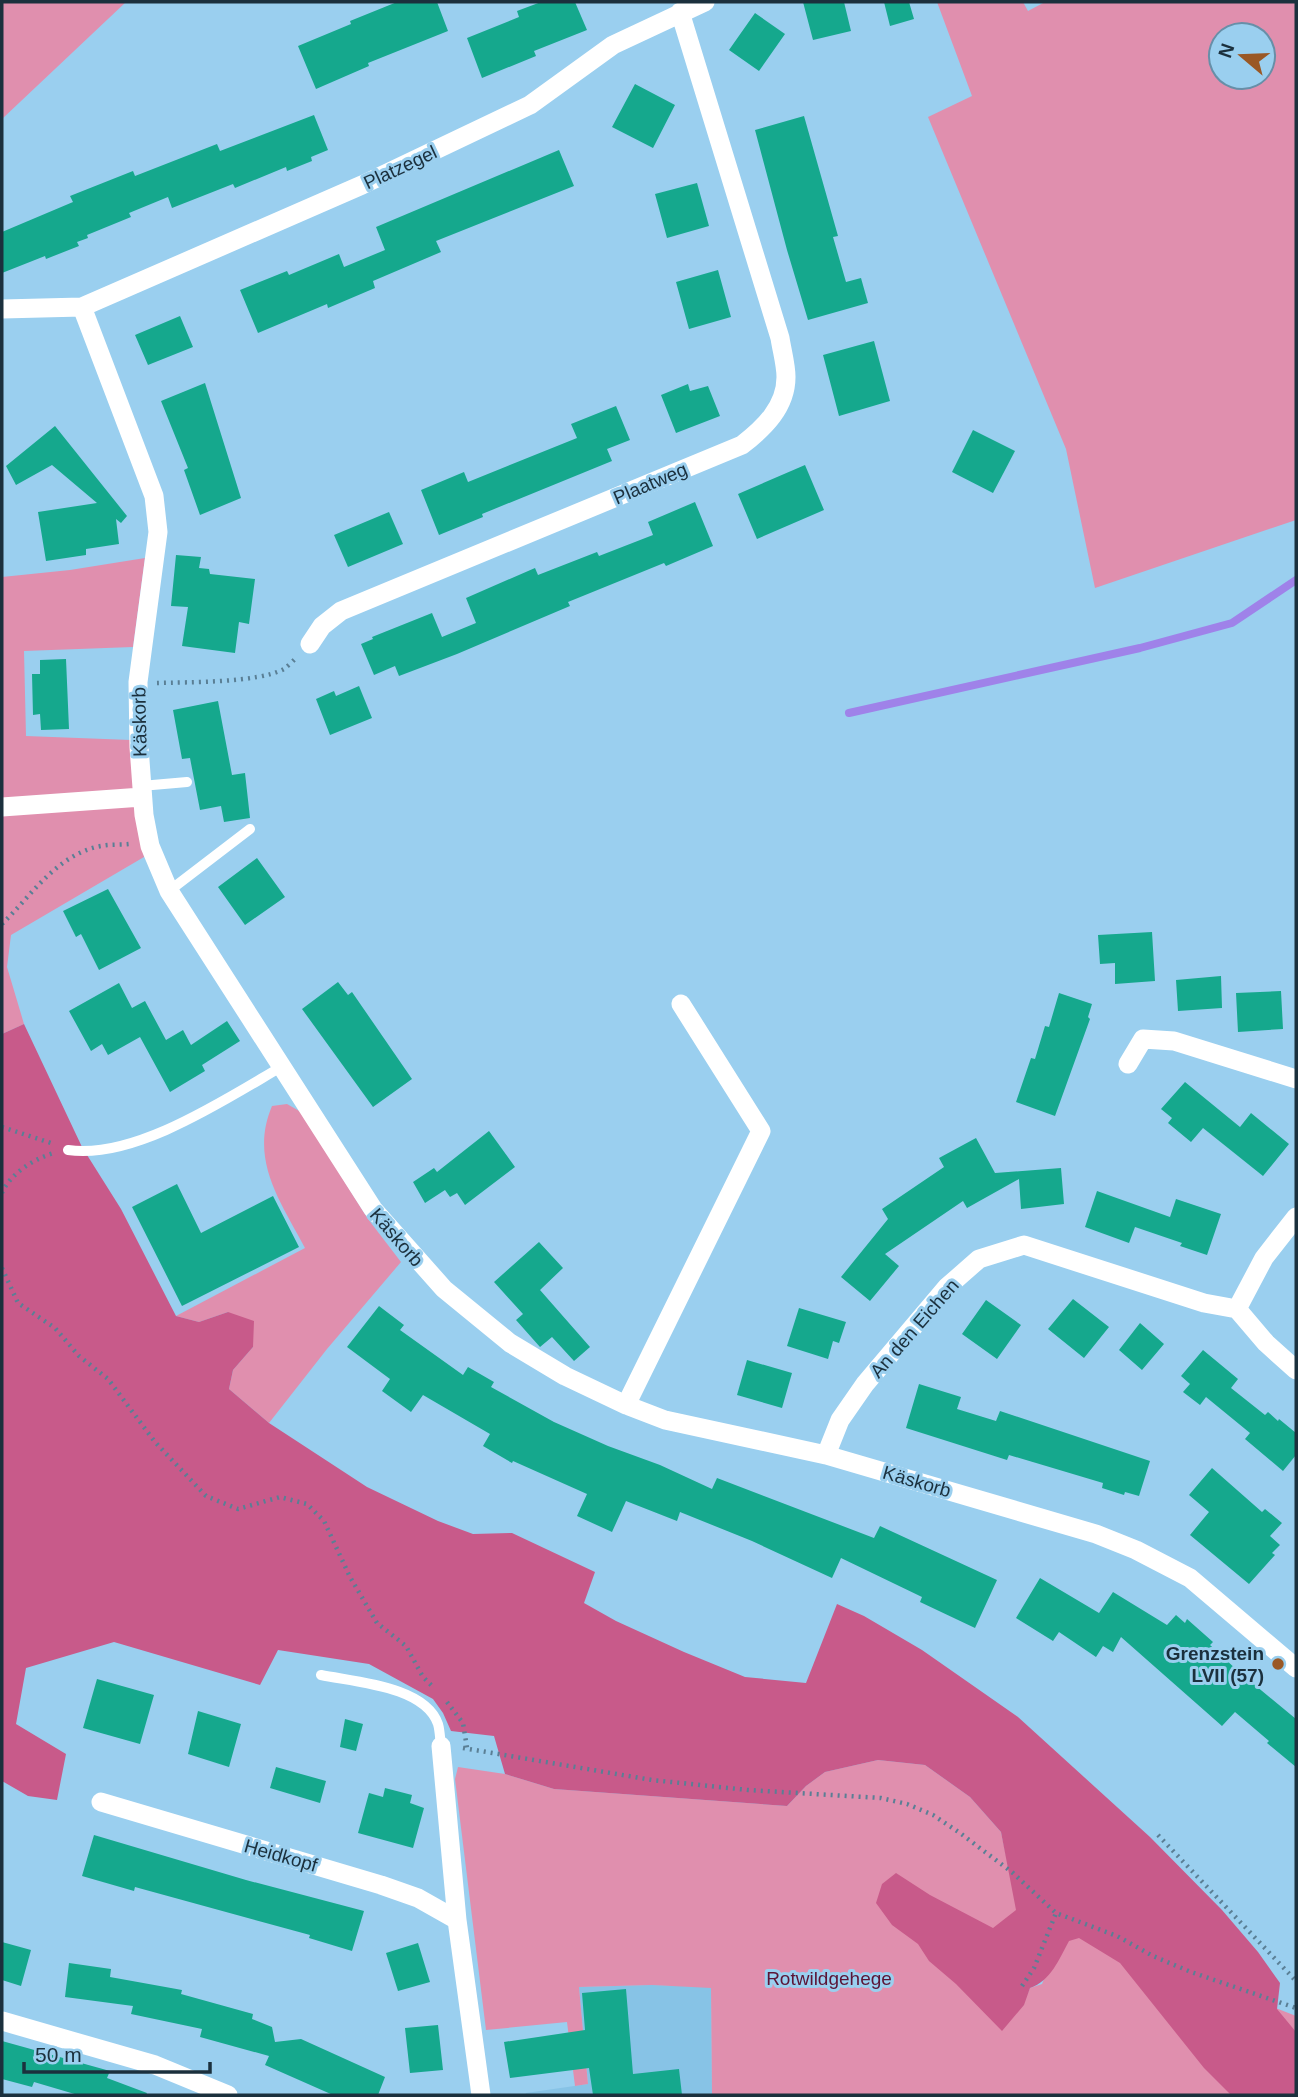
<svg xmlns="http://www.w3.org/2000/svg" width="1298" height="2097" font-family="Arial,sans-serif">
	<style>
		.built { fill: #87c3e6 }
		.green { fill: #e08fae; fill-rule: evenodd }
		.forest { fill: #c85a8a }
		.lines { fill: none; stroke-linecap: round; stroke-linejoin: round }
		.stream { stroke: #9f82e9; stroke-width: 8 }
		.building { fill: #15a88d }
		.path { stroke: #5a7f95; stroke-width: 4.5; stroke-dasharray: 2 5; stroke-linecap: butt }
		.service { stroke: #fff; stroke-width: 10 }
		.minor { stroke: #fff; stroke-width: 19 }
		.poi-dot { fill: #9a5825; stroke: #9acfef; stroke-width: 2.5 }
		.labels { text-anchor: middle; stroke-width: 6; stroke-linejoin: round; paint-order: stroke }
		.street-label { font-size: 19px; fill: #1b303d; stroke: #9acfef }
		.poi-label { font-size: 19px; font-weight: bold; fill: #1b303d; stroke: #9acfef; text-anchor: end }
		.park-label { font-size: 19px; fill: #5b1436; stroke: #9acfef }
	</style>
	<rect width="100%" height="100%" fill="#9acfef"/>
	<!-- built -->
	<path class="built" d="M 652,1985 L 711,1987 L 712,2095 L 525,2095 L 526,2093 L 588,2084 L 579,1987 Z"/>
	<!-- green -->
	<path class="green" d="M 2,2 L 126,2 L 2,119 Z
		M 937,2 L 1023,2 L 1028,11 L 1045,2 L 1296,2 L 1296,520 L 1095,588 L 1066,449 L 928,117 L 972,96 ZM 1263,35 L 1263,77 L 1221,77 L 1221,35 Z
		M 145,558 L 133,647 L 24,651 L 26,736 L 131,740 L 133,781 L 144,857 L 11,935 L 7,967 L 24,1024 L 2,1034 L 2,577 L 70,570 Z
		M 287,1104 L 301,1112 L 368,1219 L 401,1262 L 327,1349 L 269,1423 L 229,1389 L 233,1370 L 253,1347 L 228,1312 L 199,1322 L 176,1316 L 305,1248 C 281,1202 249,1160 272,1106 Z
		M 878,1760 L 925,1765 L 970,1797 L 1001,1832 L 1014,1893 L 1037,1911 L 1027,1995 L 1030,1988 L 1042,1984 L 1067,1926 L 1296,2016 L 1296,2095 L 712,2095 L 711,1988 L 652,1985 L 579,1987 L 588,2084 L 575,2086 L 567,2022 L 486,2030 L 455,1779 L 458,1767 L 505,1774 L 554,1789 L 787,1806 L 806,1786 L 825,1772 Z"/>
	<!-- forest -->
	<path class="forest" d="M 24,1024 L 82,1147 L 121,1209 L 176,1316 L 199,1322 L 228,1312 L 254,1321 L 253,1347 L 233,1370 L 229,1389 L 269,1423 L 367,1487 L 438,1521 L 473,1534 L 512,1533 L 595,1572 L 584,1603 L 616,1621 L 684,1652 L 745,1677 L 806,1683 L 837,1604 L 864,1616 L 922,1650 L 1018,1717 L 1150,1837 L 1222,1910 L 1258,1952 L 1280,1983 L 1277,2009 L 1296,2032 L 1296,2095 L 1231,2095 L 1204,2068 L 1120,1963 L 1079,1938 L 1069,1941 C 1059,1959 1051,1981 1030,1988 L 1024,2005 L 1002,2031 L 956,1984 L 929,1961 L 918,1944 L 892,1925 L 876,1903 L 882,1884 L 896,1873 L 930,1895 L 993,1928 L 1016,1910 L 1001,1832 L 970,1797 L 925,1765 L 878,1760 L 825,1772 L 806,1786 L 787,1806 L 554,1789 L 505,1774 L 494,1736 L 451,1731 L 443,1713 L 433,1699 L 369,1664 L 278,1650 L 260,1685 L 114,1642 L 26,1668 L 16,1724 L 66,1754 L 57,1800 L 28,1796 L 2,1781 L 2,1034 Z"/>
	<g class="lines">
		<!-- stream -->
		<path class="stream" d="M 849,713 L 1140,648 L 1232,623 L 1296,580"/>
	</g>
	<!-- building -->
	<path class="building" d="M 397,2 L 437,2 L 448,31 L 368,63 L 369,66 L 316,89 L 298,46 L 351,24 L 350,21 Z
		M 541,2 L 575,2 L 587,30 L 534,51 L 536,56 L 482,78 L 467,38 L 519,17 L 517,11 Z
		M 803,2 L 844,2 L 851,31 L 813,40 Z
		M 884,2 L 909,2 L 914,19 L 890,26 Z
		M 755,13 L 785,34 L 759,71 L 729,50 Z
		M 635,84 L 675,105 L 653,148 L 612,127 Z
		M 314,115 L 328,150 L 311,157 L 312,161 L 287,171 L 286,167 L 235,188 L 233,184 L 172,208 L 168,197 L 129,213 L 131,217 L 87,235 L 88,238 L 77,242 L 79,246 L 46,259 L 45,256 L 2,273 L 2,232 L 73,202 L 70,196 L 133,171 L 135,176 L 217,144 L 220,151 Z
		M 804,116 L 838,236 L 833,237 L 846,282 L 861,278 L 868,303 L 808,320 L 787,250 L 755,130 Z
		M 559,150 L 574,186 L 436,241 L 441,252 L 373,281 L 375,288 L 328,308 L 327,304 L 258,333 L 240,290 L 287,271 L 289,275 L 339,254 L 344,267 L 385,250 L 376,227 Z
		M 697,183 L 709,226 L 667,238 L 655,194 Z
		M 718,270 L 731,317 L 689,329 L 676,282 Z
		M 180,316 L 193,347 L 148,365 L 135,335 Z
		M 874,341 L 890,401 L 839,416 L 823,355 Z
		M 205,383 L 241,498 L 200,515 L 184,470 L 188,468 L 161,401 Z
		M 688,384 L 690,391 L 708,386 L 720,416 L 676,433 L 661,395 Z
		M 616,406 L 630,440 L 607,449 L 612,461 L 482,514 L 483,517 L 439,535 L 421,490 L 464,472 L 468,482 L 577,438 L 571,424 Z
		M 55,426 L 127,516 L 121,523 L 116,519 L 119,544 L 86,549 L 86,555 L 46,561 L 38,512 L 97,503 L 52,465 L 16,485 L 6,466 Z
		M 973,430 L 1015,451 L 993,493 L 952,472 Z
		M 805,465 L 824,510 L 757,539 L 738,494 Z
		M 695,502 L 713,546 L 666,566 L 664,563 L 568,602 L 570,606 L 457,654 L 399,676 L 395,666 L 374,675 L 361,644 L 373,639 L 372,637 L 432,613 L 442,637 L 476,623 L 466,598 L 535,568 L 538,575 L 597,552 L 599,556 L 653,535 L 648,522 Z
		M 389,512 L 403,544 L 348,567 L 334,535 Z
		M 176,555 L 201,557 L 199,568 L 209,569 L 210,574 L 255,579 L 249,624 L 239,622 L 235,653 L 182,646 L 188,607 L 171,606 Z
		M 66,659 L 69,729 L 41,730 L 40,714 L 33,715 L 32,674 L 40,674 L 40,660 Z
		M 359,686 L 372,718 L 330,735 L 316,699 L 334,691 L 336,696 Z
		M 218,701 L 232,775 L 245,773 L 250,818 L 224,822 L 221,806 L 200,810 L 190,758 L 182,759 L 173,710 Z
		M 257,858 L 285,897 L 245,925 L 218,887 Z
		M 108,889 L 141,948 L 99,970 L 81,934 L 76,937 L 63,911 Z
		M 1152,932 L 1155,981 L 1115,984 L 1115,963 L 1100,964 L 1098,935 Z
		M 1221,976 L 1222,1008 L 1178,1011 L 1176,980 Z
		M 338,982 L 348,995 L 352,992 L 412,1079 L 373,1107 L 302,1009 Z
		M 119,983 L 132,1008 L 145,1001 L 166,1040 L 183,1030 L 191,1045 L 227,1021 L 240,1041 L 202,1065 L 205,1071 L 170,1092 L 140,1037 L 108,1055 L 102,1044 L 91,1051 L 69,1011 Z
		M 1281,991 L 1283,1029 L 1238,1032 L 1236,993 Z
		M 1059,993 L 1092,1004 L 1088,1017 L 1090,1019 L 1055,1116 L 1016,1102 L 1031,1058 L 1035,1059 L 1045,1026 L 1049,1027 Z
		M 1185,1082 L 1240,1127 L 1251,1113 L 1289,1144 L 1263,1176 L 1203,1128 L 1191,1142 L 1168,1123 L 1172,1118 L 1161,1109 Z
		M 489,1131 L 515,1167 L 465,1205 L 457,1193 L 450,1197 L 445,1190 L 425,1203 L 413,1182 L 434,1168 L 437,1172 Z
		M 976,1138 L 995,1173 L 1061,1168 L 1064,1204 L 1021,1209 L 1019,1179 L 967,1208 L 963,1201 L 885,1254 L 899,1266 L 870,1301 L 841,1277 L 888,1219 L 882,1209 L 944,1167 L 939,1158 Z
		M 177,1184 L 201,1233 L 273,1196 L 299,1247 L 182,1306 L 132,1207 Z
		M 1097,1191 L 1170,1217 L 1176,1199 L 1221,1214 L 1207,1255 L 1180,1246 L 1182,1243 L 1135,1227 L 1129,1243 L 1085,1227 Z
		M 539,1242 L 563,1268 L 540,1290 L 590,1347 L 574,1361 L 552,1337 L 540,1347 L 516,1320 L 523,1314 L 494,1282 Z
		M 1073,1299 L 1109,1327 L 1084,1358 L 1048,1329 Z
		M 986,1300 L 1021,1325 L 997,1359 L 962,1334 Z
		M 379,1306 L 404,1325 L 400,1330 L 463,1375 L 468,1367 L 494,1382 L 491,1387 L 554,1422 L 608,1446 L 660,1465 L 712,1489 L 717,1478 L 874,1538 L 880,1526 L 997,1580 L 975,1628 L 920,1602 L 922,1597 L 841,1558 L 832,1578 L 752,1541 L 680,1512 L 677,1521 L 626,1501 L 612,1532 L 577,1516 L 587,1494 L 513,1461 L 512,1463 L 483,1446 L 490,1434 L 423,1395 L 411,1412 L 382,1391 L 390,1379 L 347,1347 Z
		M 799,1308 L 846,1322 L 839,1343 L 833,1341 L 828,1359 L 787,1346 Z
		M 1140,1323 L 1164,1344 L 1142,1370 L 1119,1350 Z
		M 1203,1350 L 1238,1379 L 1231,1388 L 1265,1415 L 1268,1412 L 1278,1421 L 1279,1419 L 1296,1433 L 1296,1455 L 1283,1471 L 1245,1439 L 1250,1433 L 1206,1397 L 1200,1405 L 1183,1392 L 1190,1384 L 1181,1376 Z
		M 747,1360 L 792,1373 L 782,1408 L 737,1395 Z
		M 919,1384 L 961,1397 L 957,1409 L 996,1421 L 1000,1411 L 1150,1461 L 1139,1496 L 1125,1492 L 1124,1495 L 1102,1488 L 1103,1483 L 1009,1455 L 1007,1460 L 906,1428 Z
		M 1212,1468 L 1262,1512 L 1265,1509 L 1282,1523 L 1270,1536 L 1280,1545 L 1272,1553 L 1275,1555 L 1249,1584 L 1190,1535 L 1209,1512 L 1189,1495 Z
		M 1040,1578 L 1099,1613 L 1113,1592 L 1167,1625 L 1176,1615 L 1185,1623 L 1187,1619 L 1213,1642 L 1210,1645 L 1238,1671 L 1296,1719 L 1296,1767 L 1267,1743 L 1269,1741 L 1235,1712 L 1222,1726 L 1121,1637 L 1113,1652 L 1103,1646 L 1096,1657 L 1059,1632 L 1053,1641 L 1016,1618 Z
		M 97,1679 L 154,1695 L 140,1744 L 83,1728 Z
		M 198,1711 L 241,1724 L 229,1767 L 188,1754 Z
		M 345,1719 L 363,1724 L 356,1751 L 340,1747 Z
		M 276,1767 L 326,1781 L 320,1803 L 270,1788 Z
		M 385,1788 L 412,1795 L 410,1803 L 424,1808 L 413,1848 L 358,1833 L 369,1793 L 383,1797 Z
		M 94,1835 L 246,1880 L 364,1911 L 352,1951 L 309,1938 L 310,1935 L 135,1887 L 134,1891 L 82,1876 Z
		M 2,1942 L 31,1950 L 21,1986 L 2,1980 Z
		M 418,1943 L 430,1982 L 398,1991 L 386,1953 Z
		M 69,1963 L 111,1969 L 110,1977 L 182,1990 L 181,1994 L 253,2014 L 252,2019 L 272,2027 L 275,2042 L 301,2039 L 385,2077 L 378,2095 L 333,2095 L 265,2065 L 269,2056 L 200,2037 L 202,2029 L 131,2014 L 133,2006 L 65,1997 Z
		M 626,1989 L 633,2074 L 679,2069 L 682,2095 L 593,2095 L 589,2068 L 510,2078 L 504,2042 L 585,2030 L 582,1993 Z
		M 438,2025 L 443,2070 L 410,2073 L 405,2028 Z
		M 2,2041 L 110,2071 L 107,2078 L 147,2093 L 146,2095 L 78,2095 L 34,2082 L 32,2087 L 2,2079 Z"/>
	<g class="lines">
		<!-- path -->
		<path class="path" d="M 157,683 C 188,682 258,683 284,669 C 288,666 293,661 296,658
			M 2,924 C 31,896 57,854 101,846 C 110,844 120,845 129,844
			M 2,1127 L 54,1144
			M 2,1193 C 10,1174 33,1159 54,1153
			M 2,1268 L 18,1303 L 55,1328 L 79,1356 L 108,1379 L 155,1442 L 206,1496 L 238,1509 L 280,1497 L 307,1504 L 324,1521 L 350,1577 L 377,1623 L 406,1646 L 423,1677 L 434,1688
			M 447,1702 L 463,1723 L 467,1748
			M 463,1748 L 652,1780 L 748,1790 L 881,1798 L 907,1804 L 933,1815 L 960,1833 L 1013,1873 L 1056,1913 L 1117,1936 L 1153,1956 L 1191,1972 L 1296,2008
			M 1158,1835 L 1296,1981
			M 1022,1986 L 1034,1968 L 1056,1913"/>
		<!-- service -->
		<path class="service" d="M 141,786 L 187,782
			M 169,891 L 250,829
			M 68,1150 C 134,1160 226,1099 281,1067
			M 321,1675 C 355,1682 425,1686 438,1724 C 440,1731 440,1739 441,1746"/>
		<!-- minor -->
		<path class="minor" d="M 82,307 L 154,496 L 158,532 L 138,682 L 139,747 L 144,815 L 150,846 L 169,891 L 373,1209 L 444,1289 L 510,1343 L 565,1376 L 626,1405 L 665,1420 L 826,1455 L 1096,1534 L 1136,1550 L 1190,1578 L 1296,1668
			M 2,309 L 82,307 L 362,185 L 530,105 L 613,45 L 705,2
			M 310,644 L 322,626 L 341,611 L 742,445 C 764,428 786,407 786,377 C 786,365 782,351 780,338 L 680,12
			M 2,807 L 142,797
			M 1128,1064 L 1143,1039 L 1174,1041 L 1296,1079
			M 1237,1309 L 1266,1343 L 1296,1370
			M 626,1405 L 761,1131 L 681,1004
			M 826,1455 L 840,1420 L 865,1384 L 947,1287 L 979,1259 L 1024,1245 L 1204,1303 L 1237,1309 L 1264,1258 L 1296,1217
			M 441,1746 L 457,1920 L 481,2095
			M 101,1802 L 381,1885 L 418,1898 L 457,1920
			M 2,2021 L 155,2065 L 228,2095"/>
	</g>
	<!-- markers -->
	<circle class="poi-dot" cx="1278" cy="1664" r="7"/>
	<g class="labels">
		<!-- street labels -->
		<g class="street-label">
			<text transform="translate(400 167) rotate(-25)" y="7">Platzegel</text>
			<text transform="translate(650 483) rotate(-23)" y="7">Plaatweg</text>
			<text transform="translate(139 722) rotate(-91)" y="7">Käskorb</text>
			<text transform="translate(397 1237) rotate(49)" y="7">Käskorb</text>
			<text transform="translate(914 1328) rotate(-49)" y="7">An den Eichen</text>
			<text transform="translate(917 1481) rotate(16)" y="7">Käskorb</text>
			<text transform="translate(281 1855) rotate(16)" y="7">Heidkopf</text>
		</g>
		<!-- poi labels -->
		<g class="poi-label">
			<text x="1264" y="1660">Grenzstein<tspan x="1264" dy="22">LVII (57)</tspan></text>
		</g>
		<!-- park labels -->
		<g class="park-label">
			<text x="829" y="1985">Rotwildgehege</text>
		</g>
	</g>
	<!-- border -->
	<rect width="1298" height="2097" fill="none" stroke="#1b303d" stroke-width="7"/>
	<!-- north arrow -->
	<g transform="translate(1242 56) rotate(289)"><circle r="33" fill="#9acfef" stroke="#678fa8" stroke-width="2"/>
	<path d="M0-5L12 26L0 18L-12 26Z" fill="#9a5825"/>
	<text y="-10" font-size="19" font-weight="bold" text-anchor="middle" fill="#1b303d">N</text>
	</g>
	<!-- scale -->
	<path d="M24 2062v10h186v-10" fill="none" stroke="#1b303d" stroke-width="3.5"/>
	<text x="35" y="2062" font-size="21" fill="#1b303d" stroke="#9acfef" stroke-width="5" paint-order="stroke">50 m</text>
</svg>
